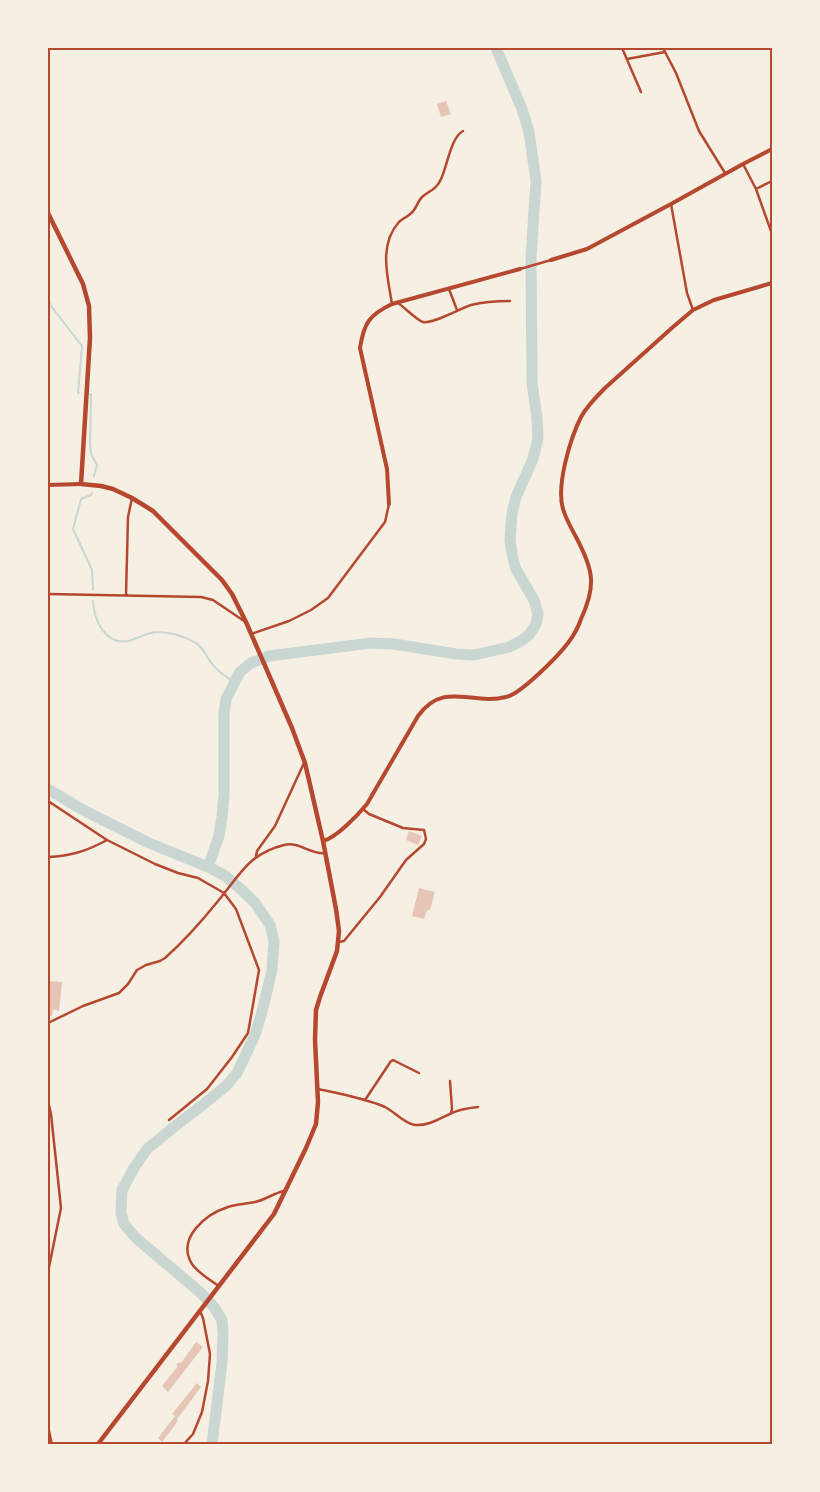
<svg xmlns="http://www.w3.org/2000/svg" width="820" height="1492" font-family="'Sofia Sans Condensed',sans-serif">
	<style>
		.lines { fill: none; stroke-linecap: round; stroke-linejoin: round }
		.stream { stroke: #c9d6d2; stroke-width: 2 }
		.river { stroke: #c9d6d2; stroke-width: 11 }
		.building { fill: #e6c5b7 }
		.minor { stroke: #b5482f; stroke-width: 2.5 }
		.tertiary { stroke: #b5482f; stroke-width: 4 }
		.secondary { stroke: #b5482f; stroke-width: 4 }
		.primary { stroke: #b5482f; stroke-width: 4.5 }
		.neatline { fill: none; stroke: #b5482f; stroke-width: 2 }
	</style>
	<rect width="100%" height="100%" fill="#f6efe4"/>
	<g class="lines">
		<!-- stream -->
		<path class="stream" d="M 48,280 L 49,283 L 48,291
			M 48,298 L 51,306 L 82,346 L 78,393 L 79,393
			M 90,394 L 91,394 L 90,444 L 91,454 L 97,465 L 94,476
			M 92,493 L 91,495 L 81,499 L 73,529 L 92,570 L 93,590
			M 93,601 C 94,620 105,645 128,641 C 138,639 147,632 157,632 C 170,632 183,636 194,642 C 204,646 206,658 213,665 C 218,672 227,677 234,682"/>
		<!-- river -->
		<path class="river" d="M 48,789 L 83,810 L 149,843 L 208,867 L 224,875 L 242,890 L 256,904 L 270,925 L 274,941 L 272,970 L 262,1012 L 255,1035 L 237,1073 L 226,1086 L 200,1107 L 179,1123 L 147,1149 L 134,1168 L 122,1190 L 121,1213 L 124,1224 L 136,1238 L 201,1293 L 214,1307 L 222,1320 L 223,1334 L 222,1363 L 212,1444
			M 208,867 L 219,836 L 222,817 L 224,795 L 224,713 L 226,699 L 240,672 L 251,663 L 269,656 L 371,643 L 394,644 L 456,654 L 474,655 L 509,647 L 521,641 L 529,635 L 536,624 L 538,614 L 534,600 L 516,569 L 513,559 L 510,540 L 512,513 L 516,497 L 533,459 L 538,438 L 537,418 L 532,382 L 531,257 L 536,181 L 529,132 L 522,109 L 496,48"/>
	</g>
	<!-- building -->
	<path class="building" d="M 446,101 L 451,114 L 441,117 L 437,104 Z
		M 409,831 L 422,836 L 418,845 L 406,840 Z
		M 419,888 L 435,892 L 430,910 L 427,910 L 424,919 L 412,916 Z
		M 48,981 L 62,982 L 59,1011 L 53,1009 L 52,1016 L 48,1016 Z
		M 196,1342 L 203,1347 L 168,1392 L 162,1386 L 178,1366 L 176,1365 L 179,1362 L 181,1363 Z
		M 197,1383 L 201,1387 L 177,1419 L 178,1421 L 162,1442 L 158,1438 L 175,1416 L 172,1414 Z"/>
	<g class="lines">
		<!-- minor -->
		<path class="minor" d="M 622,48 L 641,92
			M 663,48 L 676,73 L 699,131 L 725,173
			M 627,59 L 665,52
			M 743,164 L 756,189 L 772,234
			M 756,189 L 772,181
			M 671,204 L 687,293 L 693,310
			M 520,269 L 551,260
			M 449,289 L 457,310
			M 398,303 C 404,307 418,321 423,322 C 433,324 459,309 471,305 C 483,302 496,301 510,301
			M 392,304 C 388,278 378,245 399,222 C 403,218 410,216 414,210 C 417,206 418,201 422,197 C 429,191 437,189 441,179 C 447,167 451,137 463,131
			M 48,594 L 201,597 L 213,600 L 244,621
			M 126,595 L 128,517 L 132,498
			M 251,634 L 289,621 L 311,610 L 328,598 L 385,522 L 389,504
			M 48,801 L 107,840 C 87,851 71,856 48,857
			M 107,840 L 155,864 L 178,873 L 198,878 L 224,893 L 236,909 L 259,970 L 248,1033 L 232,1057 L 207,1089 L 169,1120
			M 256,856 L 257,851 L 275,826 L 304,763
			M 339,942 L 344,941 L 380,897 L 406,860 L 424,844 L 426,839 L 424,830 L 403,828 L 369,814 L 363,809
			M 48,1023 L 83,1006 L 119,993 L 128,984 L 137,970 L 146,965 L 160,961 L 165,958 C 184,941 202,921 218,901 C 240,875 248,854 284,845 C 299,841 311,855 325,853
			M 450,1081 L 452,1109 L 451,1113
			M 318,1089 C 341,1094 364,1098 385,1107 C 395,1112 405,1124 415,1125 C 429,1126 440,1118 452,1113 C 460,1109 469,1108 478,1107
			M 365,1100 L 391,1061 L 393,1060 L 419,1073
			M 48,1101 L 51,1114 L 61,1208 L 48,1272
			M 219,1286 C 210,1280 198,1273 192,1264 C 176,1238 206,1214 228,1207 C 237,1204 246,1204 255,1202 C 265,1200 274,1193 284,1191
			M 184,1444 L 193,1434 L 202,1412 L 208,1381 L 210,1354 L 203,1318 L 200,1311"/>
		<!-- tertiary -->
		<path class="tertiary" d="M 551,260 L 587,249 L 671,204 L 743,164 L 772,149
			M 389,504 L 387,469 L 360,348 C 364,323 369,315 392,304 L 520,269
			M 48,1430 L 51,1444"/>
		<!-- secondary -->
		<path class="secondary" d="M 48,485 L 81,484
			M 323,841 C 336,838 358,815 367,804 L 418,716 C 444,680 472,706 506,697 C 521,694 558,656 568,643 C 574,635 578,628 581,619 C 597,585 593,569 576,537 C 571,528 566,519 563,509 C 556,486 570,439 581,417 C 587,406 596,397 605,388 L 673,327 L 693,310 L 714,300 L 772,283"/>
		<!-- primary -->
		<path class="primary" d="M 48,213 L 83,284 L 89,306 L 90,338 L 81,484 L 101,486 L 113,489 L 132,498 L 153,511 L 222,580 L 232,594 L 246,622 L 292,728 L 305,763 L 323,841 L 336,909 L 339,931 L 337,951 L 320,997 L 316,1010 L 315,1040 L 318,1102 L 316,1124 L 306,1148 L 274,1214 L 98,1444"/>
	</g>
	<!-- border -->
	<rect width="820" height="1492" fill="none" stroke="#f6efe4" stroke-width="98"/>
	<rect x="49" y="49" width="722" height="1394" class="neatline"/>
</svg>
